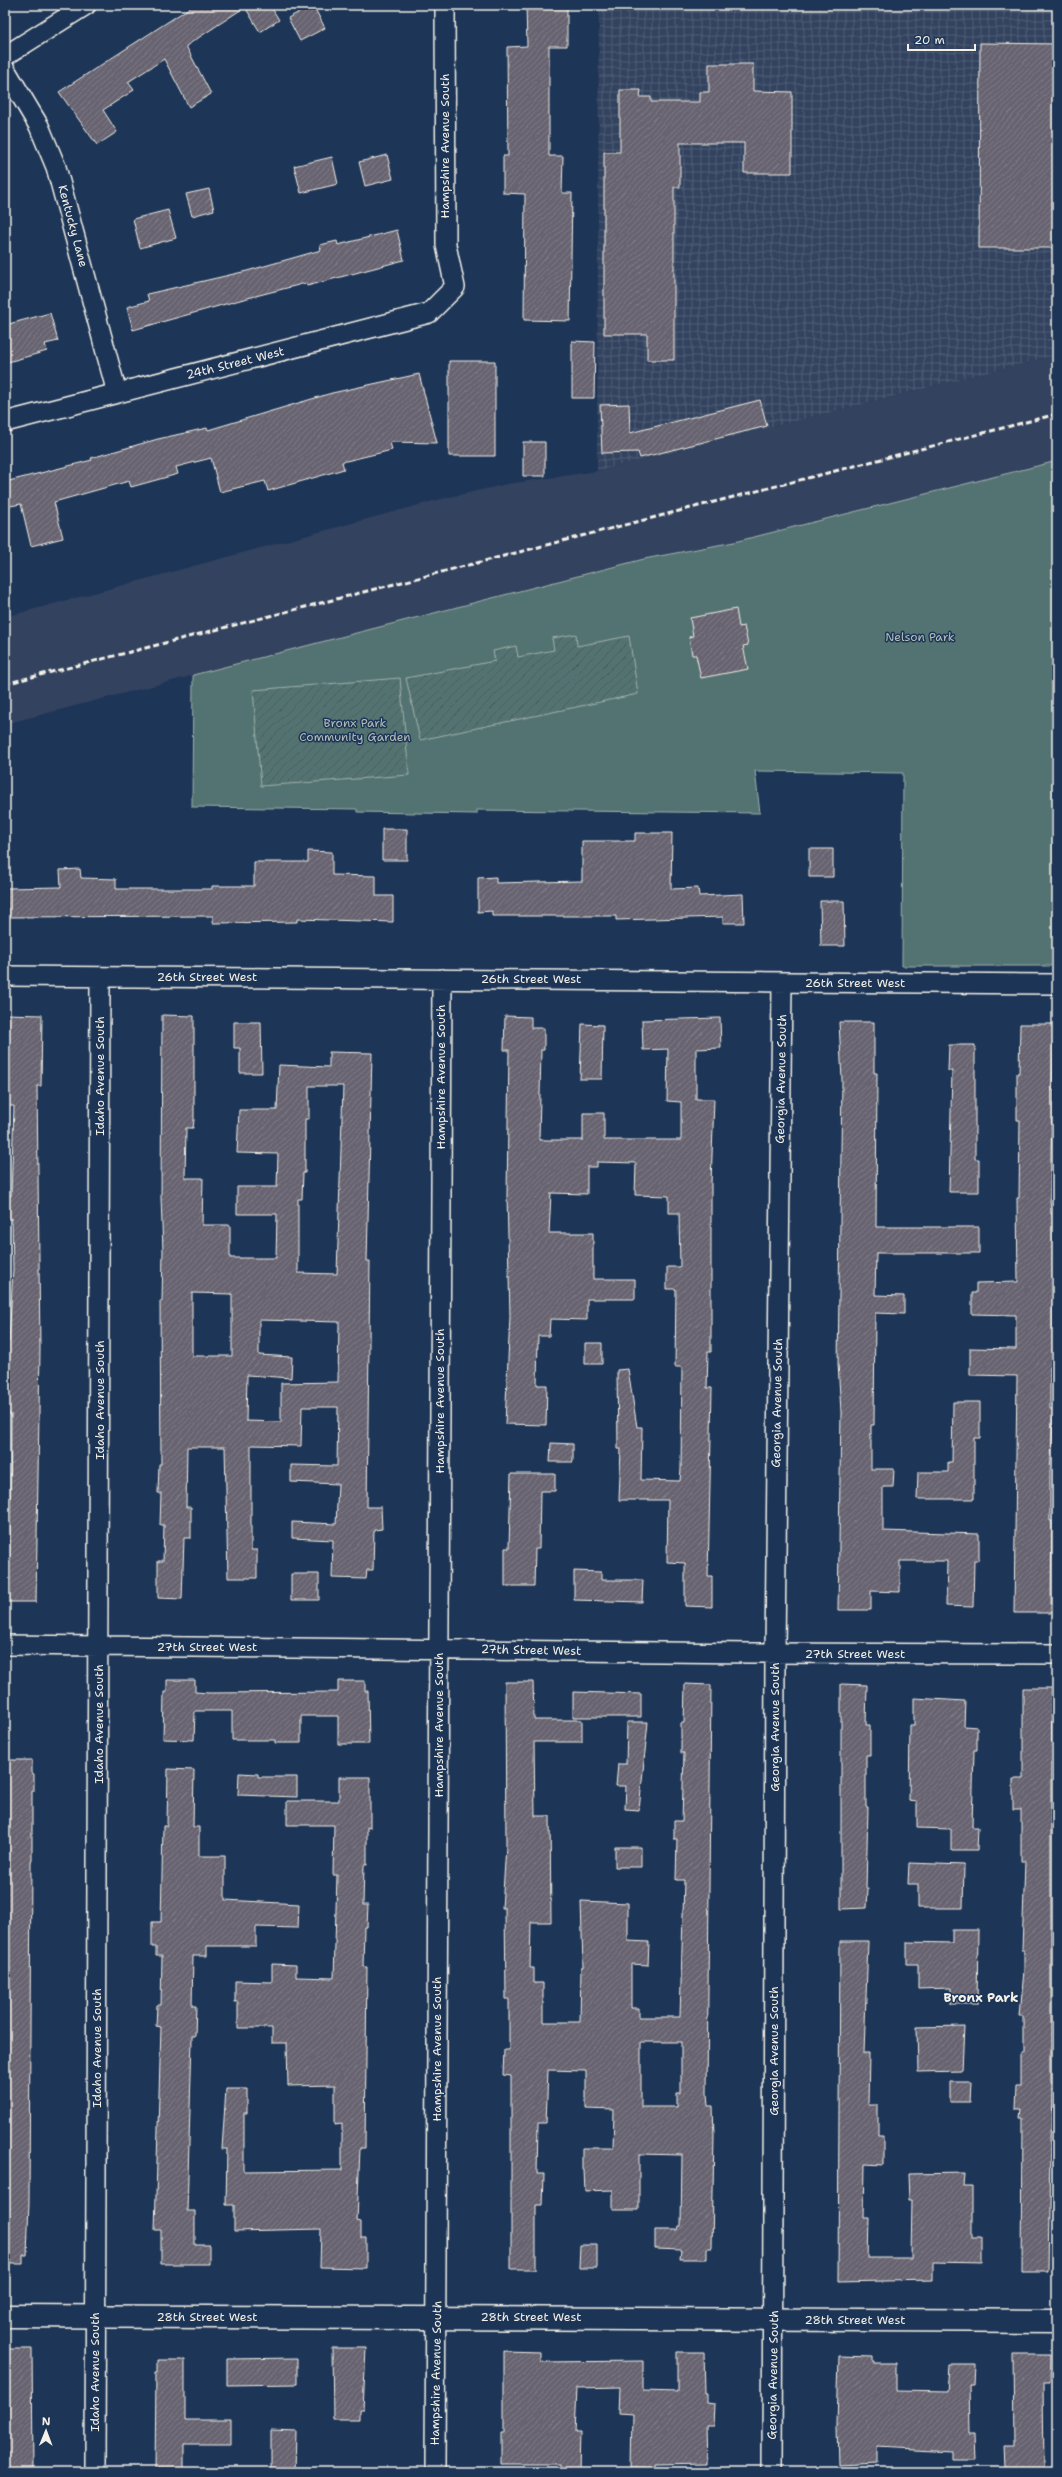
<svg xmlns="http://www.w3.org/2000/svg" width="1062" height="2477" font-family="'Shantell Sans',sans-serif">
	<style>
		.built { fill: #33435f }
		.industrial { fill: url(#industrial-grid) }
		.green { fill: #527372; stroke: #a3b2ad }
		.garden { fill: url(#garden-furrows); stroke: #a3b2ad }
		.building { fill: url(#building-hatch); stroke: #f4f1e8; fill-rule: evenodd }
		.lines { fill: none; stroke-linecap: round; stroke-linejoin: round }
		.street-casing { stroke: #f4f1e8; stroke-width: 22 }
		.secondary-casing { stroke: #f4f1e8; stroke-width: 25 }
		.street { stroke: #1d3557; stroke-width: 19 }
		.secondary { stroke: #1d3557; stroke-width: 22 }
		.rail { stroke: #f4f1e8; stroke-width: 3; stroke-dasharray: 6 3; stroke-linecap: butt }
		.labels { text-anchor: middle; stroke-width: 3; stroke-linejoin: round; paint-order: stroke }
		.street-label { font-size: 12px; fill: #f4f1e8; stroke: #1d3557 }
		.park-label { font-size: 12px; fill: #b3bfb9; stroke: #1d3557 }
		.neighbourhood-label { font-size: 13px; font-weight: bold; fill: #f4f1e8; stroke: #1d3557 }
	</style>
	<defs>
		<pattern id="industrial-grid" width="8" height="8" patternUnits="userSpaceOnUse"><rect width="8" height="8" fill="#33435f"/><path d="M0 4h8M4 0v8" fill="none" stroke="#515f76"/></pattern>
		<pattern id="garden-furrows" width="10" height="10" patternUnits="userSpaceOnUse"><rect width="10" height="10" fill="#527372"/><path d="M-1 1l2-2M0 10L10 0M9 11l2-2" fill="none" stroke="#4d5b5a"/></pattern>
		<pattern id="building-hatch" width="6" height="6" patternUnits="userSpaceOnUse"><rect width="6" height="6" fill="#676471"/><path d="M-1 1l2-2M0 6l6-6M5 7l2-2" fill="none" stroke="#7d7b85"/></pattern>
	</defs>
	<rect width="100%" height="100%" fill="#1d3557"/>
	<filter id="ink" filterUnits="userSpaceOnUse"><feTurbulence type="fractalNoise" baseFrequency=".025" numOctaves="2"/><feDisplacementMap in="SourceGraphic" scale="8" xChannelSelector="R" yChannelSelector="G"/><feConvolveMatrix kernelMatrix="1 2 1 2 8 2 1 2 1" color-interpolation-filters="sRGB"/></filter>
	<g filter="url(#ink)">
		<!-- built -->
		<path class="built" d="M 1057,355 L 1057,461 L 734,542 L 644,559 L 5,724 L 5,617 L 441,499 L 507,484 L 597,471 Z
			M 1057,839 L 1057,966 L 1055,966 Z"/>
		<!-- industrial -->
		<path class="industrial" d="M 599,5 L 1057,5 L 1057,355 L 597,471 Z"/>
		<!-- green -->
		<path class="green" d="M 1057,461 L 1055,966 L 902,966 L 903,773 L 755,771 L 760,813 L 477,810 L 477,814 L 357,812 L 357,809 L 192,807 L 193,675 L 644,559 L 734,542 Z"/>
		<!-- garden -->
		<path class="garden" d="M 576,634 L 577,646 L 629,636 L 638,694 L 420,740 L 406,678 L 495,661 L 493,651 L 516,646 L 518,657 L 554,650 L 552,638 Z
			M 400,678 L 409,775 L 261,786 L 253,690 Z"/>
		<!-- building -->
		<path class="building" d="M 194,5 L 270,5 L 279,20 L 260,32 L 245,7 L 186,46 L 211,94 L 189,107 L 164,59 L 128,82 L 134,90 L 103,110 L 117,132 L 97,145 L 59,92 Z
			M 313,5 L 325,28 L 300,41 L 288,18 Z
			M 526,5 L 567,5 L 567,46 L 549,46 L 549,156 L 563,156 L 562,193 L 572,193 L 570,321 L 524,320 L 525,194 L 503,193 L 503,156 L 508,156 L 507,47 L 527,46 Z
			M 980,43 L 1057,44 L 1057,248 L 979,248 Z
			M 709,64 L 753,64 L 753,91 L 792,92 L 792,173 L 744,173 L 744,143 L 680,143 L 680,187 L 674,187 L 674,360 L 647,360 L 647,334 L 604,334 L 604,152 L 620,152 L 620,90 L 641,90 L 640,97 L 651,97 L 651,102 L 700,102 L 700,92 L 709,92 Z
			M 387,155 L 393,179 L 365,186 L 359,162 Z
			M 332,157 L 338,184 L 301,193 L 294,166 Z
			M 209,189 L 214,210 L 192,216 L 186,194 Z
			M 168,210 L 176,238 L 140,248 L 133,219 Z
			M 397,230 L 404,260 L 307,286 L 306,283 L 240,300 L 133,330 L 127,307 L 149,301 L 147,294 L 247,271 L 321,250 L 320,245 L 337,241 L 338,245 Z
			M 50,313 L 58,341 L 45,344 L 47,351 L 8,362 L 5,352 L 5,325 Z
			M 572,341 L 595,342 L 594,398 L 572,398 Z
			M 449,361 L 495,361 L 495,456 L 449,456 Z
			M 419,374 L 437,443 L 390,442 L 392,450 L 342,462 L 344,469 L 268,491 L 265,481 L 220,492 L 211,458 L 176,467 L 178,474 L 131,487 L 129,481 L 54,502 L 63,538 L 31,546 L 21,504 L 5,507 L 5,482 L 92,460 L 91,458 L 158,439 L 207,428 L 208,430 L 332,393 Z
			M 760,400 L 767,426 L 640,458 L 638,452 L 602,453 L 600,405 L 629,404 L 630,433 Z
			M 523,442 L 545,442 L 545,476 L 523,476 Z
			M 736,609 L 739,627 L 744,626 L 748,645 L 743,646 L 748,669 L 701,678 L 696,655 L 692,655 L 689,637 L 693,636 L 690,618 Z
			M 382,829 L 407,829 L 407,860 L 382,860 Z
			M 635,833 L 672,833 L 671,889 L 698,888 L 699,896 L 743,894 L 744,923 L 723,923 L 723,917 L 616,920 L 616,916 L 492,916 L 492,911 L 478,912 L 478,878 L 496,877 L 496,883 L 582,881 L 582,841 L 635,841 Z
			M 809,849 L 833,849 L 833,877 L 809,877 Z
			M 308,851 L 332,852 L 332,875 L 376,876 L 376,896 L 393,896 L 393,922 L 297,919 L 297,922 L 213,923 L 213,916 L 8,917 L 7,888 L 61,887 L 60,870 L 80,869 L 81,878 L 116,879 L 116,889 L 212,889 L 212,886 L 254,886 L 254,862 L 308,862 Z
			M 820,901 L 844,901 L 845,946 L 821,946 Z
			M 6,1014 L 42,1015 L 41,1086 L 37,1086 L 40,1349 L 36,1602 L 9,1602 L 11,1414 L 5,1414 L 5,1342 L 9,1342 L 13,1269 L 12,1219 L 5,1219 L 5,1196 L 11,1196 L 14,1106 L 5,1106 Z
			M 162,1015 L 194,1016 L 194,1120 L 193,1128 L 186,1128 L 185,1178 L 203,1178 L 202,1225 L 230,1225 L 230,1258 L 276,1258 L 277,1214 L 237,1214 L 237,1187 L 277,1187 L 278,1154 L 237,1153 L 239,1110 L 277,1110 L 279,1065 L 329,1067 L 329,1052 L 372,1053 L 367,1261 L 370,1261 L 367,1507 L 381,1507 L 382,1529 L 374,1530 L 373,1570 L 367,1570 L 366,1579 L 332,1578 L 333,1540 L 292,1538 L 292,1522 L 336,1524 L 338,1484 L 291,1482 L 291,1465 L 337,1466 L 338,1407 L 302,1407 L 301,1446 L 251,1445 L 251,1550 L 257,1550 L 257,1578 L 228,1578 L 225,1447 L 187,1447 L 186,1507 L 191,1507 L 191,1538 L 184,1538 L 182,1599 L 158,1598 L 158,1561 L 163,1561 L 164,1525 L 160,1525 L 161,1493 L 158,1493 L 159,1464 L 161,1464 L 160,1301 L 162,1301 L 163,1251 L 161,1198 ZM 309,1086 L 343,1086 L 337,1274 L 298,1273 L 298,1199 L 302,1199 L 303,1173 L 305,1173 L 305,1119 L 309,1119 ZM 192,1293 L 232,1294 L 232,1356 L 192,1356 ZM 259,1320 L 339,1322 L 338,1382 L 281,1383 L 281,1422 L 246,1421 L 247,1375 L 291,1378 L 292,1357 L 259,1355 Z
			M 505,1016 L 531,1017 L 531,1028 L 544,1028 L 544,1050 L 541,1050 L 539,1140 L 583,1140 L 583,1113 L 604,1113 L 604,1140 L 681,1140 L 681,1102 L 667,1101 L 668,1049 L 643,1050 L 642,1020 L 720,1018 L 721,1048 L 696,1049 L 696,1099 L 714,1099 L 711,1183 L 711,1352 L 708,1352 L 707,1388 L 712,1388 L 708,1576 L 712,1576 L 712,1607 L 685,1606 L 685,1563 L 667,1562 L 668,1500 L 619,1500 L 621,1449 L 618,1449 L 617,1370 L 628,1369 L 637,1427 L 642,1427 L 641,1480 L 680,1481 L 681,1469 L 682,1367 L 675,1367 L 676,1289 L 667,1289 L 667,1267 L 680,1267 L 679,1213 L 669,1213 L 669,1196 L 635,1195 L 636,1163 L 597,1162 L 597,1167 L 587,1167 L 587,1194 L 551,1193 L 549,1233 L 593,1233 L 593,1279 L 635,1279 L 635,1299 L 587,1299 L 587,1320 L 550,1319 L 549,1336 L 538,1336 L 537,1385 L 547,1385 L 546,1425 L 505,1424 L 510,1316 L 507,1196 L 509,1050 L 504,1050 Z
			M 234,1022 L 261,1022 L 262,1073 L 240,1073 L 240,1048 L 234,1048 Z
			M 839,1022 L 874,1022 L 874,1073 L 877,1073 L 876,1227 L 979,1227 L 979,1253 L 876,1253 L 875,1295 L 904,1296 L 904,1314 L 875,1313 L 874,1425 L 871,1425 L 871,1469 L 894,1469 L 893,1487 L 883,1487 L 883,1531 L 979,1534 L 979,1560 L 974,1560 L 973,1607 L 946,1606 L 947,1561 L 900,1561 L 900,1592 L 871,1591 L 871,1610 L 838,1610 L 841,1412 L 838,1364 L 842,1080 Z
			M 582,1024 L 603,1025 L 602,1079 L 580,1079 Z
			M 1020,1024 L 1054,1024 L 1052,1090 L 1054,1090 L 1054,1120 L 1052,1120 L 1050,1198 L 1051,1214 L 1054,1214 L 1053,1367 L 1050,1367 L 1050,1409 L 1054,1409 L 1050,1472 L 1050,1521 L 1052,1521 L 1051,1613 L 1014,1613 L 1017,1376 L 970,1375 L 970,1348 L 1016,1349 L 1016,1315 L 972,1314 L 972,1293 L 976,1293 L 976,1283 L 1018,1282 L 1017,1198 L 1019,1198 L 1020,1120 L 1017,1120 L 1017,1073 L 1019,1073 Z
			M 949,1045 L 975,1045 L 975,1159 L 979,1159 L 979,1192 L 949,1192 L 952,1071 L 948,1071 Z
			M 585,1343 L 602,1343 L 602,1364 L 585,1364 Z
			M 953,1402 L 980,1402 L 980,1438 L 974,1438 L 974,1499 L 917,1499 L 918,1472 L 948,1472 L 948,1462 L 952,1462 Z
			M 551,1443 L 573,1444 L 573,1462 L 550,1462 Z
			M 511,1474 L 555,1474 L 555,1491 L 540,1491 L 539,1549 L 535,1549 L 534,1586 L 505,1586 L 505,1548 L 509,1548 Z
			M 574,1571 L 601,1572 L 601,1580 L 643,1580 L 642,1602 L 574,1600 Z
			M 291,1574 L 319,1574 L 319,1600 L 291,1600 Z
			M 167,1680 L 195,1680 L 195,1692 L 209,1693 L 338,1692 L 338,1681 L 365,1681 L 365,1691 L 368,1691 L 369,1744 L 338,1744 L 338,1716 L 301,1716 L 301,1743 L 275,1743 L 275,1740 L 232,1740 L 232,1711 L 195,1711 L 194,1740 L 163,1739 L 164,1692 L 167,1692 Z
			M 505,1682 L 533,1682 L 534,1720 L 582,1720 L 582,1742 L 534,1742 L 535,1816 L 550,1816 L 551,1922 L 531,1922 L 530,1968 L 534,1968 L 534,1983 L 543,1983 L 543,2022 L 580,2022 L 581,1967 L 583,1967 L 581,1901 L 628,1903 L 628,1941 L 649,1942 L 648,1965 L 631,1964 L 631,2008 L 639,2008 L 639,2017 L 680,2017 L 684,1880 L 676,1880 L 677,1839 L 674,1839 L 674,1821 L 682,1821 L 684,1753 L 681,1753 L 681,1723 L 684,1723 L 685,1684 L 711,1685 L 707,2093 L 708,2106 L 713,2106 L 714,2135 L 712,2248 L 707,2248 L 707,2259 L 680,2259 L 681,2250 L 655,2249 L 655,2230 L 678,2230 L 679,2226 L 681,2226 L 682,2155 L 639,2154 L 639,2210 L 613,2210 L 613,2190 L 585,2191 L 584,2170 L 582,2170 L 582,2148 L 613,2148 L 614,2110 L 586,2109 L 586,2071 L 548,2070 L 546,2123 L 538,2123 L 537,2174 L 544,2174 L 543,2205 L 536,2205 L 536,2269 L 511,2269 L 511,2076 L 503,2075 L 504,2050 L 509,2050 L 509,1999 L 506,1999 L 505,1908 L 502,1908 L 506,1846 ZM 641,2042 L 681,2042 L 681,2093 L 677,2093 L 677,2107 L 641,2107 Z
			M 841,1684 L 867,1685 L 866,1725 L 870,1725 L 870,1755 L 866,1755 L 866,1807 L 868,1807 L 866,1889 L 868,1889 L 867,1908 L 841,1909 Z
			M 1023,1688 L 1052,1688 L 1052,1742 L 1057,1742 L 1057,1762 L 1051,1762 L 1051,2086 L 1048,2272 L 1022,2272 L 1023,2118 L 1020,2118 L 1021,2109 L 1015,2109 L 1016,2086 L 1021,2086 L 1021,2051 L 1023,2051 L 1023,2016 L 1020,2016 L 1024,1970 L 1024,1950 L 1022,1950 L 1025,1861 L 1021,1861 L 1021,1810 L 1013,1810 L 1013,1779 L 1023,1779 Z
			M 573,1692 L 641,1694 L 641,1717 L 573,1717 Z
			M 914,1698 L 965,1701 L 964,1726 L 977,1727 L 977,1750 L 974,1750 L 972,1827 L 978,1827 L 977,1850 L 951,1850 L 951,1829 L 917,1828 L 917,1802 L 909,1801 L 910,1725 L 914,1725 Z
			M 627,1722 L 648,1722 L 639,1810 L 625,1809 L 626,1786 L 616,1786 L 618,1764 L 626,1764 Z
			M 5,1760 L 32,1760 L 32,1773 L 34,1774 L 34,1791 L 32,1791 L 32,1861 L 31,1861 L 29,2202 L 27,2255 L 23,2255 L 23,2264 L 5,2264 Z
			M 168,1769 L 194,1770 L 193,1827 L 199,1827 L 199,1856 L 225,1856 L 225,1900 L 299,1904 L 298,1928 L 256,1927 L 256,1946 L 207,1946 L 207,1956 L 193,1956 L 192,2006 L 196,2006 L 195,2036 L 192,2036 L 192,2040 L 187,2211 L 195,2211 L 195,2245 L 209,2245 L 209,2264 L 161,2264 L 161,2230 L 155,2230 L 161,2027 L 156,2026 L 157,2005 L 161,2005 L 162,1956 L 156,1956 L 156,1947 L 152,1947 L 152,1922 L 161,1922 L 163,1826 L 167,1826 Z
			M 239,1773 L 258,1774 L 258,1777 L 297,1777 L 297,1797 L 238,1795 Z
			M 339,1777 L 370,1777 L 370,1828 L 367,1827 L 367,1865 L 364,1865 L 363,1905 L 368,1905 L 367,1927 L 364,1927 L 363,1967 L 367,1967 L 365,2148 L 360,2148 L 357,2221 L 361,2222 L 361,2238 L 366,2238 L 366,2268 L 320,2267 L 321,2229 L 234,2231 L 234,2205 L 226,2205 L 227,2149 L 222,2149 L 226,2089 L 247,2089 L 247,2113 L 244,2113 L 244,2171 L 342,2170 L 342,2123 L 335,2124 L 335,2085 L 288,2086 L 287,2043 L 272,2043 L 272,2028 L 238,2028 L 238,2002 L 235,2002 L 235,1981 L 272,1982 L 272,1964 L 296,1965 L 296,1977 L 334,1978 L 337,1875 L 333,1875 L 334,1825 L 287,1825 L 287,1801 L 339,1801 Z
			M 615,1847 L 641,1847 L 641,1867 L 615,1867 Z
			M 909,1863 L 964,1865 L 963,1908 L 918,1908 L 918,1884 L 908,1884 Z
			M 952,1930 L 978,1930 L 977,2004 L 951,2004 L 951,1988 L 918,1989 L 918,1964 L 907,1964 L 907,1942 L 952,1943 Z
			M 840,1941 L 868,1941 L 864,2053 L 869,2053 L 868,2105 L 878,2105 L 878,2135 L 883,2135 L 883,2165 L 865,2164 L 864,2218 L 869,2218 L 868,2258 L 911,2258 L 912,2199 L 909,2199 L 908,2174 L 965,2173 L 964,2186 L 972,2186 L 972,2238 L 981,2238 L 981,2263 L 933,2262 L 933,2280 L 838,2282 Z
			M 964,2026 L 962,2071 L 918,2072 L 917,2027 Z
			M 950,2082 L 972,2082 L 971,2102 L 950,2102 Z
			M 580,2245 L 597,2245 L 597,2268 L 579,2268 Z
			M 332,2348 L 366,2348 L 363,2410 L 359,2410 L 359,2420 L 333,2420 Z
			M 6,2349 L 32,2349 L 33,2472 L 6,2472 Z
			M 504,2351 L 541,2352 L 541,2362 L 643,2361 L 643,2391 L 677,2392 L 677,2352 L 704,2352 L 705,2393 L 707,2393 L 707,2403 L 714,2404 L 713,2426 L 706,2426 L 707,2463 L 655,2464 L 655,2468 L 631,2467 L 632,2414 L 619,2413 L 620,2387 L 577,2388 L 575,2432 L 580,2432 L 579,2472 L 560,2472 L 560,2464 L 501,2464 L 501,2433 L 504,2433 Z
			M 1013,2354 L 1051,2354 L 1050,2385 L 1043,2385 L 1044,2468 L 1006,2468 L 1005,2446 L 1014,2446 Z
			M 839,2356 L 873,2357 L 873,2363 L 896,2363 L 896,2391 L 947,2392 L 949,2364 L 974,2364 L 973,2385 L 969,2385 L 970,2433 L 975,2433 L 976,2460 L 952,2460 L 952,2451 L 877,2447 L 877,2463 L 838,2465 L 837,2426 Z
			M 297,2358 L 297,2384 L 227,2385 L 227,2359 Z
			M 158,2360 L 185,2360 L 185,2420 L 231,2420 L 231,2444 L 184,2444 L 184,2472 L 155,2472 L 156,2372 L 158,2372 Z
			M 271,2430 L 296,2431 L 295,2472 L 271,2472 Z"/>
		<g class="lines">
			<defs>
				<path id="street" d="M 5,56 L 86,5
					M 5,69 L 39,126 L 56,167 L 117,393
					M 5,422 L 429,313 L 455,287 L 446,245 L 445,5
					M 5,976 L 1057,984
					M 5,1645 L 751,1653 L 1057,1654
					M 95,2472 L 100,977
					M 435,2472 L 442,979
					M 772,2472 L 775,1653 L 782,983"/>
				<path id="secondary" d="M 5,2316 L 1057,2321"/>
			</defs>
			<!-- street casing -->
			<use href="#street" class="street-casing"/>
			<!-- secondary casing -->
			<use href="#secondary" class="secondary-casing"/>
			<!-- street -->
			<use href="#street" class="street"/>
			<!-- secondary -->
			<use href="#secondary" class="secondary"/>
			<!-- rail -->
			<path class="rail" d="M 5,684 L 1057,414"/>
		</g>
	</g>
	<g class="labels">
		<!-- street labels -->
		<g class="street-label">
			<text transform="translate(445 146) rotate(-90)" y="4">Hampshire Avenue South</text>
			<text transform="translate(73 226) rotate(75)" y="4">Kentucky Lane</text>
			<text transform="translate(235 363) rotate(-14)" y="4">24th Street West</text>
			<text x="207" y="981">26th Street West</text>
			<text x="531" y="983">26th Street West</text>
			<text x="855" y="987">26th Street West</text>
			<text transform="translate(100 1076) rotate(-90)" y="4">Idaho Avenue South</text>
			<text transform="translate(441 1077) rotate(-90)" y="4">Hampshire Avenue South</text>
			<text transform="translate(781 1079) rotate(-89)" y="4">Georgia Avenue South</text>
			<text transform="translate(100 1400) rotate(-90)" y="4">Idaho Avenue South</text>
			<text transform="translate(440 1401) rotate(-90)" y="4">Hampshire Avenue South</text>
			<text transform="translate(777 1403) rotate(-89)" y="4">Georgia Avenue South</text>
			<text x="207" y="1651">27th Street West</text>
			<text transform="translate(531 1650) rotate(1)" y="4">27th Street West</text>
			<text x="855" y="1658">27th Street West</text>
			<text transform="translate(99 1724) rotate(-90)" y="4">Idaho Avenue South</text>
			<text transform="translate(439 1725) rotate(-90)" y="4">Hampshire Avenue South</text>
			<text transform="translate(775 1727) rotate(-90)" y="4">Georgia Avenue South</text>
			<text transform="translate(97 2048) rotate(-90)" y="4">Idaho Avenue South</text>
			<text transform="translate(437 2049) rotate(-90)" y="4">Hampshire Avenue South</text>
			<text transform="translate(774 2051) rotate(-90)" y="4">Georgia Avenue South</text>
			<text x="207" y="2321">28th Street West</text>
			<text x="531" y="2321">28th Street West</text>
			<text x="855" y="2324">28th Street West</text>
			<text transform="translate(95 2372) rotate(-90)" y="4">Idaho Avenue South</text>
			<text transform="translate(436 2373) rotate(-89)" y="4">Hampshire Avenue South</text>
			<text transform="translate(773 2375) rotate(-89)" y="4">Georgia Avenue South</text>
		</g>
		<!-- park labels -->
		<g class="park-label">
			<text x="920" y="641">Nelson Park</text>
			<text x="355" y="727">Bronx Park<tspan x="355" dy="14">Community Garden</tspan></text>
		</g>
		<!-- neighbourhood labels -->
		<g class="neighbourhood-label">
			<text x="981" y="2002">Bronx Park</text>
		</g>
	</g>
	<!-- margin -->
	<rect width="1062" height="2477" fill="none" stroke="#1d3557" stroke-width="20"/>
	<rect x="10" y="10" width="1042" height="2457" fill="none" stroke="#f4f1e8" stroke-width="1.5" filter="url(#ink)"/>
	<!-- north arrow -->
	<g transform="translate(46 2431) rotate(1)" stroke="#1d3557" stroke-width="3" paint-order="stroke">
	<path d="M0-3L7 15L0 10L-7 15Z" fill="#f4f1e8"/>
	<text y="-6" font-size="11" font-weight="bold" text-anchor="middle" fill="#f4f1e8">N</text>
	</g>
	<!-- scale -->
	<path d="M908 44v6h67v-6" fill="none" stroke="#f4f1e8" stroke-width="2"/>
	<text x="914" y="44" font-size="12" fill="#f4f1e8" stroke="#1d3557" stroke-width="3" paint-order="stroke">20 m</text>
</svg>
